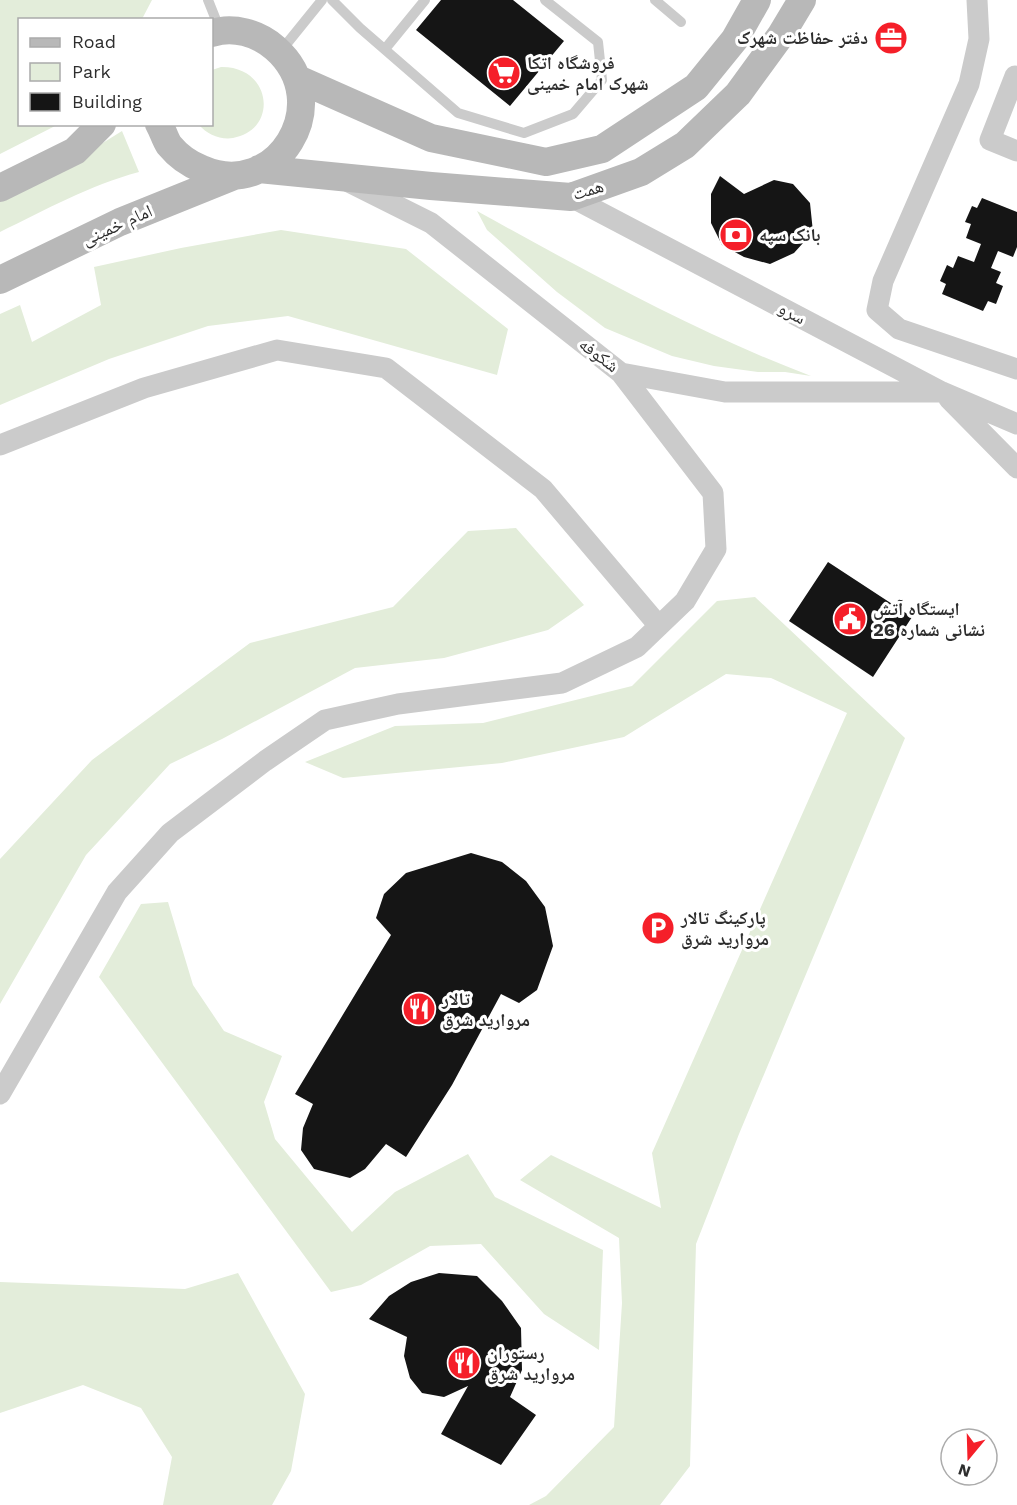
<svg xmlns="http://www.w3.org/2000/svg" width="1017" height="1505" font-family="'Work Sans','Noto Naskh Arabic',sans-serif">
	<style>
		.green { fill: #e3edda }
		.building { fill: #151515 }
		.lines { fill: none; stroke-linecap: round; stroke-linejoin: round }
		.lane { stroke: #cbcbcb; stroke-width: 10 }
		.street { stroke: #cbcbcb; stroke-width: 21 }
		.secondary { stroke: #b8b8b8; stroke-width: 28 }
		.labels { text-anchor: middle; stroke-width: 6; stroke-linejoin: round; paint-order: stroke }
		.poi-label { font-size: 18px; font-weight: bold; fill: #2e2e2e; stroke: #fff; text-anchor: start }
		.street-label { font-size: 18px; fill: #2e2e2e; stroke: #fff }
	</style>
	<rect width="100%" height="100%" fill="#fff"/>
	<!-- green -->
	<path class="green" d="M 0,0 L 152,0 L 142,19 L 20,20 L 20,124 L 57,125 L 0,154 Z
		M 221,67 C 272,66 279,130 233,138 C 220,140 207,134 199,125 L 212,124 L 212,70 Z
		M 122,131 L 139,172 C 90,185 45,210 0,232 L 0,196 L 85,154 Z
		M 477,211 C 586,271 695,332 811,376 L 785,372 L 758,372 L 714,366 L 672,356 L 605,328 L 557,292 L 487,230 Z
		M 281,230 L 406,249 L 508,329 L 497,375 L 288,316 L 208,326 L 109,359 L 0,405 L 0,314 L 20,305 L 32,342 L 101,305 L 94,267 L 181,248 Z
		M 516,528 L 584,605 L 548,630 L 444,658 L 355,668 L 222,739 L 170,764 L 86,855 L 0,1004 L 0,859 L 92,760 L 250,643 L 393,607 L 468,531 Z
		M 755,597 L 905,738 L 739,1134 L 696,1244 L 690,1466 L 660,1505 L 529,1505 L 546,1496 L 614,1427 L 622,1303 L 619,1238 L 520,1180 L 551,1155 L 661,1208 L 652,1153 L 847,713 L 771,678 L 726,674 L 624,737 L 502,763 L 343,778 L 305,762 L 395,726 L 483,723 L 632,686 L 717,601 Z
		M 168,902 L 193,985 L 224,1031 L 282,1056 L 264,1102 L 275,1139 L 352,1232 L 395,1192 L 468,1154 L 495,1197 L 603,1250 L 599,1350 L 544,1314 L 481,1244 L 430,1246 L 361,1285 L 331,1292 L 99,977 L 141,904 Z
		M 238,1273 L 305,1394 L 291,1471 L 272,1505 L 163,1505 L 172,1457 L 141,1408 L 83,1385 L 0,1413 L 0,1282 L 185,1289 Z"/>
	<!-- building -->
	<path class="building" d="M 441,0 L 513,0 L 564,41 L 510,106 L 416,30 Z
		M 720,176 L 744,194 L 774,180 L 793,184 L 810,203 L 813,232 L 794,253 L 770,264 L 744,257 L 722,245 L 711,223 L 711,194 Z
		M 982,198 L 1017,212 L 1017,247 L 1013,257 L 998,251 L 991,268 L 1001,272 L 996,283 L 1003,286 L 996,304 L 988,301 L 983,311 L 942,294 L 946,284 L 940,281 L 947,265 L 953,268 L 958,256 L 974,262 L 981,244 L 966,238 L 971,224 L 965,222 L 972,206 L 977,208 Z
		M 828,562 L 912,617 L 873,677 L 789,621 Z
		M 471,853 L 502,862 L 526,881 L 545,907 L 553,946 L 537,990 L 519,1003 L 501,994 L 452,1085 L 406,1157 L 386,1144 L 365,1169 L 350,1178 L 314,1169 L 301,1150 L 303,1128 L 313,1104 L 295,1094 L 391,935 L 376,918 L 384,894 L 406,873 Z
		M 439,1273 L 477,1276 L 502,1301 L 521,1328 L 522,1370 L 510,1397 L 536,1415 L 501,1465 L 441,1434 L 468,1386 L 444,1397 L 422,1393 L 410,1378 L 404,1356 L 407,1337 L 369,1319 L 389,1296 L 411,1282 Z"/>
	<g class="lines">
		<!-- lane -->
		<path class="lane" d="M 208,0 L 220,30
			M 332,0 L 360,28 L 458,113 L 524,133 L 573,114 L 602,80 L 598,42 L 545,0
			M 655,0 L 681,22
			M 385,49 L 425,0
			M 280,52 L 322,0"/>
		<!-- street -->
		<path class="street" d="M 977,0 L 979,39 L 969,84 L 883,281 L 877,310 L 899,329 L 1017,369
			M 1017,77 L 1015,76 L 990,140 L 1017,151
			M 349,182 L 431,223 L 621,373 L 725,392 L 942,392
			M 571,197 L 942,392 L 1017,424
			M 949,399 L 1017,468
			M 0,445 L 144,388 L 277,350 L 386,368 L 543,489 L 659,626
			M 0,1094 L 117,892 L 170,833 L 265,761 L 325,720 L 398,704 L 562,683 L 637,647 L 685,601 L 716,549 L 713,493 L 621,373"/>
		<!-- secondary -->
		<path class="secondary" d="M 298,79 L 431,138 L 546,162 L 602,149 L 696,87 L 735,39 L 757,0
			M 159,124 C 163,131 165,139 169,145 C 178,156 189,164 202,169 C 276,202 338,103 275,48 C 258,33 233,26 212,33
			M 259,169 L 431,186 L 571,197 L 641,172 L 685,145 L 738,94 L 781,35 L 802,0
			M 0,188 L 75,151 L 102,124
			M 0,280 L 120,222 L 234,176"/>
	</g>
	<!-- icons -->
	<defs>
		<symbol id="office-disc" viewBox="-11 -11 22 22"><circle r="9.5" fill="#f51f29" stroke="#fff"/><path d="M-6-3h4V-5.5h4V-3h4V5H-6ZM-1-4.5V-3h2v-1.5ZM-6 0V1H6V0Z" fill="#fff"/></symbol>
		<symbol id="supermarket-disc" viewBox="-11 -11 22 22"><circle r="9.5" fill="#f51f29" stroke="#fff"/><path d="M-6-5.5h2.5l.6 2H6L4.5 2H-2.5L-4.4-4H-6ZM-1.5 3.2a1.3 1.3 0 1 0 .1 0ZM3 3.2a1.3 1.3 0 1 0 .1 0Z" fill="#fff"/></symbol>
		<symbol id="bank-disc" viewBox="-11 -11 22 22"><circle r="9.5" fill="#f51f29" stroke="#fff"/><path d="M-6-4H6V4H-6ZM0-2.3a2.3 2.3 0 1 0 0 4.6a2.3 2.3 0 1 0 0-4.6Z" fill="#fff"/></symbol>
		<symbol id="civic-disc" viewBox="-11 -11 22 22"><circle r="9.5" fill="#f51f29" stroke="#fff"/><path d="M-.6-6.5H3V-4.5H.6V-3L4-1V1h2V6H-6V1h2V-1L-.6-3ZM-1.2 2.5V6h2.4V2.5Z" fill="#fff"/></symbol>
		<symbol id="parking-disc" viewBox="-11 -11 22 22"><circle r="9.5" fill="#f51f29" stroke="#fff"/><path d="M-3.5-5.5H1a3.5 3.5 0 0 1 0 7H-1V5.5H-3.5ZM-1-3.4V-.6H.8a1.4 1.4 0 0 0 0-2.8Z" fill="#fff"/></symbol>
		<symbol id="restaurant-disc" viewBox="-11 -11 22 22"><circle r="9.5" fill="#f51f29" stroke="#fff"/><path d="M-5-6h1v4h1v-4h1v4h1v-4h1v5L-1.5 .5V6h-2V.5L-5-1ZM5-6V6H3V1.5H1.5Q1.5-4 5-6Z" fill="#fff"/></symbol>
	</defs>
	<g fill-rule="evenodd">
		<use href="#office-disc" x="872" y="19" width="38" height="38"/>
		<use href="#supermarket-disc" x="485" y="54" width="38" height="38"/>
		<use href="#bank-disc" x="717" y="216" width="38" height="38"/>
		<use href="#civic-disc" x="831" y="600" width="38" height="38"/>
		<use href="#parking-disc" x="639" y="909" width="38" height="38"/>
		<use href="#restaurant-disc" x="400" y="990" width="38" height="38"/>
		<use href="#restaurant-disc" x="445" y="1344" width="38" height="38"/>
	</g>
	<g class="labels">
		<!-- poi labels -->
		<g class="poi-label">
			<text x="868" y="44" text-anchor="end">دفتر حفاظت شهرک</text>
			<text x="527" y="69">فروشگاه اتکا<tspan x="527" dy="21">شهرک امام خمینی</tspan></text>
			<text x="759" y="241">بانک سپه</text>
			<text x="873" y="615">ایستگاه آتش<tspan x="873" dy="21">نشانی شماره 26</tspan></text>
			<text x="681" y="924">پارکینگ تالار<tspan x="681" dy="21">مروارید شرق</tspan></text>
			<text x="442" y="1005">تالار<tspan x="442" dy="21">مروارید شرق</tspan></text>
			<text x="487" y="1359">رستوران<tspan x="487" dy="21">مروارید شرق</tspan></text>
		</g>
		<!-- street labels -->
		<g class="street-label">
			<text transform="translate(588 190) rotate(-17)" y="6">همت</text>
			<text transform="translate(117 225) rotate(-24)" y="6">امام خمینی</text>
			<text transform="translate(792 313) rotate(28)" y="6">سرو</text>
			<text transform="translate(599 355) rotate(37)" y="6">شکوفه</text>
		</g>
	</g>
	<!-- legend -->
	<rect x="18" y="18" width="195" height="108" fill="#ffffff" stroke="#ababab" stroke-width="1.5"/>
	<rect x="30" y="38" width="30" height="9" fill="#b8b8b8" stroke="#ababab" stroke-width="1.5"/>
	<text x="72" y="48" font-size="18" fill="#2e2e2e">Road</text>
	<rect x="30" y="63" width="30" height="18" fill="#e3edda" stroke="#ababab" stroke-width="1.5"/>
	<text x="72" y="78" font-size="18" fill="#2e2e2e">Park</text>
	<rect x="30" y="93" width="30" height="18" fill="#151515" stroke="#ababab" stroke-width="1.5"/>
	<text x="72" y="108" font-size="18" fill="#2e2e2e">Building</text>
	<!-- north arrow -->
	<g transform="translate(969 1457) rotate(199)"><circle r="28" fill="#ffffff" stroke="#ababab" stroke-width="1.5"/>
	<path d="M0-4.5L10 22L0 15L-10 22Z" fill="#f51f29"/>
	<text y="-9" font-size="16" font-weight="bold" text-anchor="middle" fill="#2e2e2e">N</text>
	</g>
</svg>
